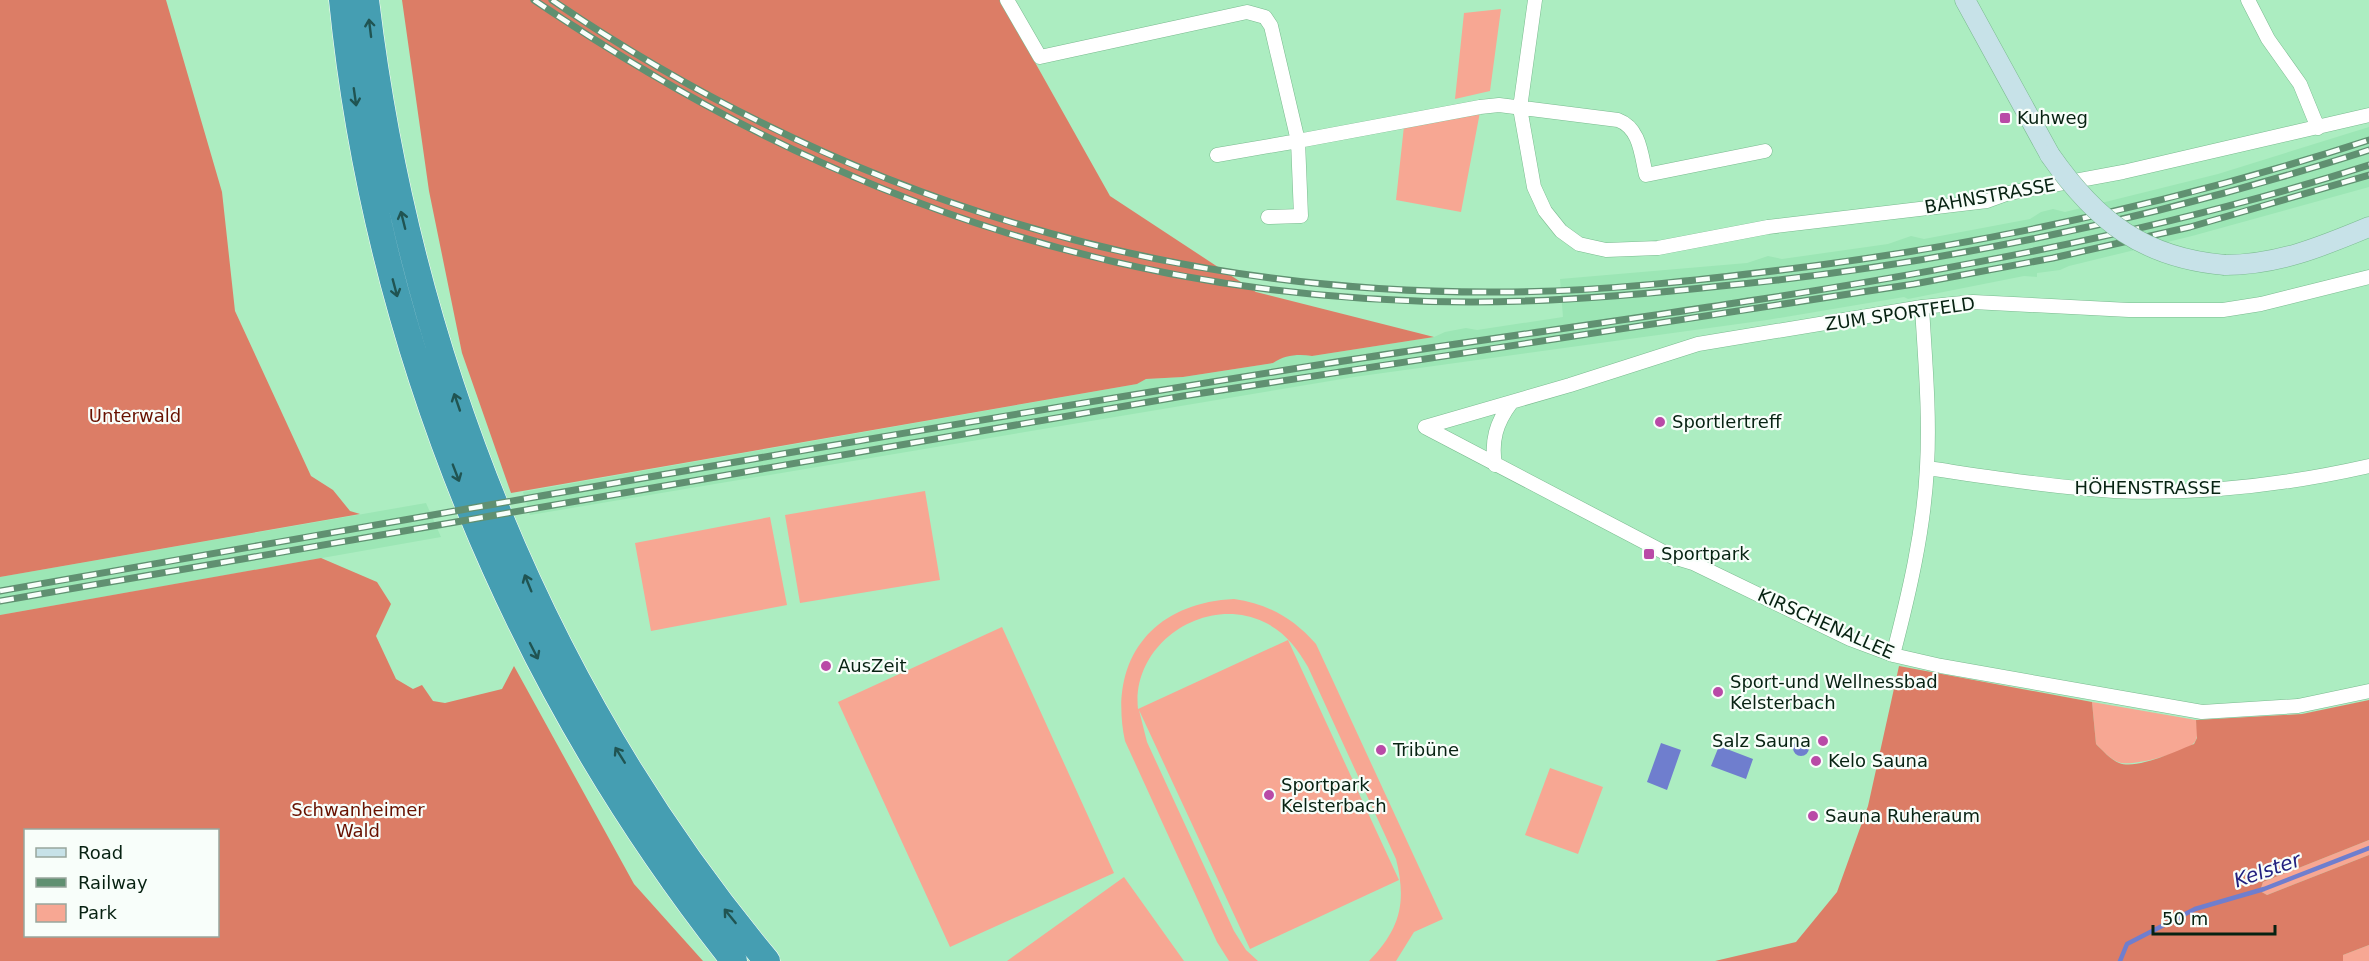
<svg xmlns="http://www.w3.org/2000/svg" width="2369" height="961" font-family="'DejaVu Sans',sans-serif">
	<style>
		.built { fill: #9ce6b5 }
		.green { fill: #f7a793 }
		.forest { fill: #dc7d66; fill-rule: evenodd }
		.water { fill: #6f7ece }
		.lines { fill: none; stroke-linecap: round; stroke-linejoin: round }
		.stream { stroke: #6f7ece; stroke-width: 4.5 }
		.street-casing { stroke: #7aba8f; stroke-width: 15 }
		.secondary-casing { stroke: #7aba8f; stroke-width: 21 }
		.highway-casing { stroke: #fff; stroke-width: 27 }
		.street { stroke: #fff; stroke-width: 14 }
		.secondary { stroke: #c7e2e8; stroke-width: 20 }
		.highway { stroke: #459eb2; stroke-width: 26 }
		.rail-casing { stroke: #609071; stroke-width: 7 }
		.rail { stroke: #f8fefa; stroke-width: 4.5; stroke-dasharray: 14; stroke-linecap: butt }
		.secondary-bridge-casing { stroke: #7aba8f; stroke-width: 21; stroke-linecap: butt }
		.secondary-bridge { stroke: #c7e2e8; stroke-width: 20 }
		.oneway { stroke: #205452 }
		.poi-dot { fill: #b94aa7; stroke: #f8fefa; stroke-width: 2 }
		.labels { text-anchor: middle; stroke-width: 4.5; stroke-linejoin: round; paint-order: stroke }
		.poi-label { font-size: 18px; fill: #072212; stroke: #f8fefa; text-anchor: start }
		.street-label { font-size: 18px; fill: #072212; stroke: #f8fefa }
		.park-label { font-size: 18px; fill: #671100; stroke: #f8fefa }
		.water-label { font-size: 20px; font-style: italic; fill: #22207f; stroke: #f8fefa }
	</style>
	<rect width="100%" height="100%" fill="#acedc1"/>
	<!-- built -->
	<path class="built" d="M 2369,127 L 2369,187 L 2192,236 L 2069,266 L 2060,270 L 2037,273 L 2037,277 L 2024,276 L 1908,299 L 1904,297 L 1767,320 L 1354,377 L 530,515 L 523,492 L 1137,384 L 1146,379 L 1183,377 L 1273,363 L 1281,357 L 1301,354 L 1312,356 L 1434,337 L 1445,332 L 1466,328 L 1477,330 L 1563,317 L 1560,279 L 1747,263 L 1768,256 L 1782,259 L 1888,244 L 1911,236 L 1924,239 L 2030,219 L 2041,212 L 2053,209 L 2065,212 L 2218,174 Z
		M 426,503 L 441,537 L 0,615 L 0,577 Z"/>
	<!-- green -->
	<path class="green" d="M 1501,9 L 1490,91 L 1455,99 L 1464,13 Z
		M 1480,112 L 1461,212 L 1396,200 L 1404,126 Z
		M 925,491 L 940,580 L 800,603 L 785,515 Z
		M 770,517 L 787,605 L 651,631 L 635,543 Z
		M 1234,599 C 1268,604 1293,618 1316,644 L 1443,919 L 1414,932 L 1396,961 L 1369,961 C 1400,929 1407,903 1396,859 L 1308,667 C 1297,648 1285,632 1264,622 C 1205,594 1131,644 1138,709 L 1288,640 L 1399,880 L 1250,949 L 1139,710 L 1147,742 L 1234,931 L 1246,950 L 1258,961 L 1229,961 L 1217,942 L 1125,741 C 1108,661 1151,603 1234,599 Z
		M 1002,627 L 1114,873 L 950,947 L 838,702 Z
		M 2092,702 L 2196,720 C 2197,727 2199,738 2194,743 C 2186,752 2130,768 2118,762 C 2110,759 2102,750 2096,744 Z
		M 1550,768 L 1603,787 L 1578,854 L 1525,835 Z
		M 2369,840 L 2369,855 L 2267,895 L 2260,891 L 2263,882 Z
		M 1124,877 L 1184,961 L 1007,961 Z
		M 2369,945 L 2369,961 L 2343,961 L 2343,955 Z"/>
	<!-- forest -->
	<path class="forest" d="M 0,0 L 166,0 L 222,192 L 235,311 L 311,476 L 333,490 L 350,511 L 360,514 L 0,577 Z
		M 402,0 L 1000,0 L 1110,196 L 1256,292 L 1434,337 L 1312,356 C 1298,354 1285,355 1273,363 L 1183,377 L 1146,379 L 1137,384 L 511,493 L 462,353 L 429,191 Z
		M 321,558 L 377,582 L 391,604 L 376,636 L 396,679 L 413,689 L 422,685 L 433,701 L 445,703 L 502,689 L 514,666 L 634,884 L 703,961 L 0,961 L 0,615 ZM 26,830 L 218,830 L 218,936 L 26,936 Z
		M 1899,666 L 2092,702 L 2096,744 C 2102,750 2111,760 2119,763 C 2137,770 2176,751 2194,744 L 2197,738 L 2196,720 L 2302,714 L 2369,700 L 2369,840 L 2263,882 L 2260,891 L 2267,895 L 2369,855 L 2369,945 L 2343,955 L 2343,961 L 1715,961 L 1796,942 L 1837,892 L 1868,806 Z"/>
	<!-- water -->
	<path class="water" d="M1793 748a8 8 0 1 1 16 0a8 8 0 1 1-16 0Z
		M 1661,743 L 1681,750 L 1667,790 L 1647,782 Z
		M 1719,746 L 1753,759 L 1746,779 L 1711,766 Z"/>
	<g class="lines">
		<!-- stream -->
		<path class="stream" d="M 2120,961 L 2127,944 L 2195,909 L 2264,889 L 2369,848"/>
		<defs>
			<path id="street" d="M 1007,0 L 1040,57 L 1247,12 L 1265,17 L 1271,26 L 1298,141 L 1480,107 L 1499,105 L 1618,120 C 1640,128 1641,154 1646,175 L 1765,151
				M 1535,0 L 1520,108 L 1534,187 L 1545,211 L 1561,231 L 1579,244 L 1606,250 L 1658,248 L 1768,227 L 1987,201 L 2009,193 L 2123,172 L 2369,115
				M 2248,0 L 2268,39 L 2300,84 L 2318,128
				M 1217,155 L 1298,141 L 1301,216 L 1268,217
				M 1425,427 L 1673,557 L 1693,563 L 1850,639 L 1893,655 L 1941,666 L 2202,712 L 2298,706 L 2369,691
				M 1425,427 L 1570,385 L 1698,344 L 1922,307 L 1973,302 L 2129,310 L 2223,310 L 2261,304 L 2369,277
				M 1495,465 C 1491,441 1496,423 1511,403
				M 1927,468 C 1989,477 2051,487 2114,491 C 2200,495 2285,485 2369,466
				M 1893,655 C 1909,594 1924,530 1927,467 C 1930,413 1925,360 1922,307"/>
			<path id="secondary" d="M 1965,0 L 2050,155
				M 2225,265 C 2277,265 2321,247 2369,227"/>
			<path id="highway" d="M 342,0 C 377,349 516,687 734,961
				M 366,0 C 408,350 540,689 767,961"/>
		</defs>
		<!-- street casing -->
		<use href="#street" class="street-casing"/>
		<!-- secondary casing -->
		<use href="#secondary" class="secondary-casing"/>
		<!-- highway casing -->
		<use href="#highway" class="highway-casing"/>
		<!-- street -->
		<use href="#street" class="street"/>
		<!-- secondary -->
		<use href="#secondary" class="secondary"/>
		<!-- highway -->
		<use href="#highway" class="highway"/>
		<defs>
			<path id="rail" d="M 534,0 C 684,101 833,179 1007,233 C 1156,279 1315,302 1471,302 C 1555,302 1638,295 1721,286 C 1941,265 2158,218 2369,150
				M 552,0 C 839,195 1153,294 1500,292 C 1605,292 1710,279 1813,266 C 2002,241 2188,199 2369,140
				M 0,591 C 441,514 882,434 1324,364 C 1674,309 2030,274 2369,165
				M 0,601 L 1183,396 L 1914,284 L 2053,258 L 2190,227 L 2369,175"/>
		</defs>
		<!-- rail casing -->
		<use href="#rail" class="rail-casing"/>
		<!-- rail -->
		<use href="#rail" class="rail"/>
		<defs>
			<path id="secondary-bridge" d="M 2050,155 C 2096,221 2143,258 2225,265"/>
		</defs>
		<!-- secondary-bridge casing -->
		<use href="#secondary-bridge" class="secondary-bridge-casing"/>
		<!-- secondary-bridge -->
		<use href="#secondary-bridge" class="secondary-bridge"/>
	</g>
	<!-- one-way arrows -->
	<defs><path id="oneway-shaft" d="M-6 0H5M1.5-3L5.5 0L1.5 3" fill="none" stroke-width="1.6" stroke-linecap="round" stroke-linejoin="round" transform="scale(1.5)"/></defs>
	<g class="oneway">
		<use href="#oneway-shaft" transform="translate(370 28) rotate(-97)"/>
		<use href="#oneway-shaft" transform="translate(355 97) rotate(82)"/>
		<use href="#oneway-shaft" transform="translate(403 220) rotate(-104)"/>
		<use href="#oneway-shaft" transform="translate(395 288) rotate(75)"/>
		<use href="#oneway-shaft" transform="translate(457 402) rotate(-109)"/>
		<use href="#oneway-shaft" transform="translate(456 473) rotate(69)"/>
		<use href="#oneway-shaft" transform="translate(528 583) rotate(-112)"/>
		<use href="#oneway-shaft" transform="translate(534 651) rotate(63)"/>
		<use href="#oneway-shaft" transform="translate(620 755) rotate(-122)"/>
		<use href="#oneway-shaft" transform="translate(730 916) rotate(-129)"/>
	</g>
	<!-- markers -->
	<g class="poi-dot">
		<rect x="1999" y="112" width="12" height="12" rx="3"/>
		<circle cx="1660" cy="422" r="6"/>
		<rect x="1643" y="548" width="12" height="12" rx="3"/>
		<circle cx="826" cy="666" r="6"/>
		<circle cx="1718" cy="692" r="6"/>
		<circle cx="1823" cy="741" r="6"/>
		<circle cx="1381" cy="750" r="6"/>
		<circle cx="1816" cy="761" r="6"/>
		<circle cx="1269" cy="795" r="6"/>
		<circle cx="1813" cy="816" r="6"/>
	</g>
	<g class="labels">
		<!-- poi labels -->
		<g class="poi-label">
			<text x="2017" y="124">Kuhweg</text>
			<text x="1672" y="428">Sportlertreff</text>
			<text x="1661" y="560">Sportpark</text>
			<text x="838" y="672">AusZeit</text>
			<text x="1730" y="688">Sport-und Wellnessbad<tspan x="1730" dy="21">Kelsterbach</tspan></text>
			<text x="1811" y="747" text-anchor="end">Salz Sauna</text>
			<text x="1393" y="756">Tribüne</text>
			<text x="1828" y="767">Kelo Sauna</text>
			<text x="1281" y="791">Sportpark<tspan x="1281" dy="21">Kelsterbach</tspan></text>
			<text x="1825" y="822">Sauna Ruheraum</text>
		</g>
		<!-- street labels -->
		<g class="street-label">
			<text transform="translate(1990 196) rotate(-10)" y="6">BAHNSTRASSE</text>
			<text transform="translate(1900 314) rotate(-8)" y="6">ZUM SPORTFELD</text>
			<text x="2148" y="494">HÖHENSTRASSE</text>
			<text transform="translate(1826 624) rotate(24)" y="6">KIRSCHENALLEE</text>
		</g>
		<!-- park labels -->
		<g class="park-label">
			<text x="135" y="422">Unterwald</text>
			<text x="358" y="816">Schwanheimer<tspan x="358" dy="21">Wald</tspan></text>
		</g>
		<!-- water labels -->
		<g class="water-label">
			<text transform="translate(2267 870) rotate(-19)" y="7">Kelster</text>
		</g>
	</g>
	<!-- legend -->
	<rect x="24" y="829" width="195" height="108" fill="#f8fefa" stroke="#98a69d" stroke-width="1.5"/>
	<rect x="36" y="848" width="30" height="9" fill="#c7e2e8" stroke="#98a69d" stroke-width="1.5"/>
	<text x="78" y="859" font-size="18" fill="#072212">Road</text>
	<rect x="36" y="878" width="30" height="9" fill="#609071" stroke="#98a69d" stroke-width="1.5"/>
	<text x="78" y="889" font-size="18" fill="#072212">Railway</text>
	<rect x="36" y="904" width="30" height="18" fill="#f7a793" stroke="#98a69d" stroke-width="1.5"/>
	<text x="78" y="919" font-size="18" fill="#072212">Park</text>
	<!-- scale -->
	<path d="M2153 925v9h122v-9" fill="none" stroke="#072212" stroke-width="3"/>
	<text x="2162" y="925" font-size="18" fill="#072212" stroke="#f8fefa" stroke-width="4.5" paint-order="stroke">50 m</text>
</svg>
